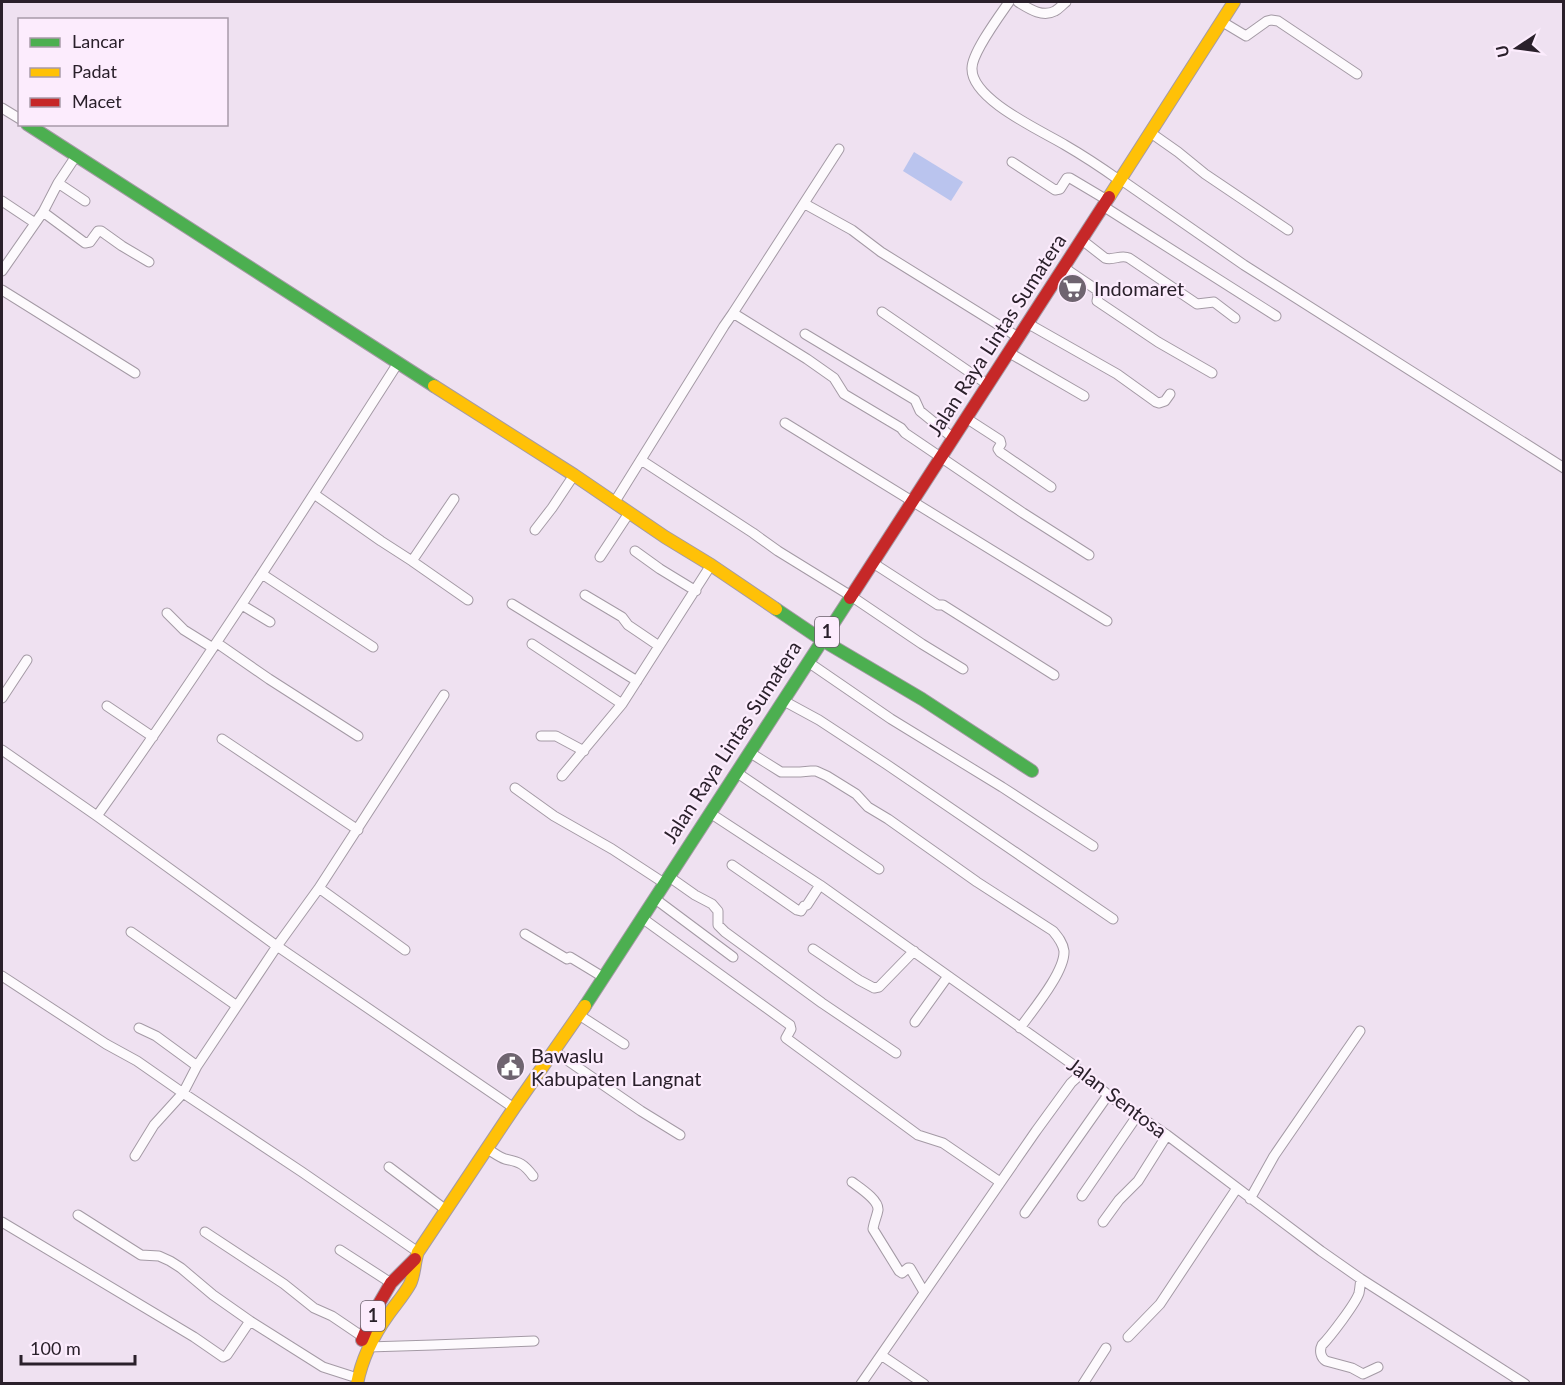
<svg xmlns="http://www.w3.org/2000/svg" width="1565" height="1385" font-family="Lato,sans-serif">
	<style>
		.water { fill: #bac4ee }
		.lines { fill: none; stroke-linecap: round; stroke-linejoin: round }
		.street-casing { stroke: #a49aa5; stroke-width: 11 }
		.fast-casing { stroke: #a49aa5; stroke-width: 14 }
		.slow-casing { stroke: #a49aa5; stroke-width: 14 }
		.jam-casing { stroke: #a49aa5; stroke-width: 14 }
		.street { stroke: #fdfafd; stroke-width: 9 }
		.fast { stroke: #4caf50; stroke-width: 12 }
		.slow { stroke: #ffc107; stroke-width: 12 }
		.jam { stroke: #c62828; stroke-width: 12 }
		.labels { text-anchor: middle; stroke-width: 4.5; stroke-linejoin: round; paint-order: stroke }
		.shield { fill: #fcecfd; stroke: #695d6a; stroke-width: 1.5 }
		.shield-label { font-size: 18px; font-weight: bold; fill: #2a202b }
		.poi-label { font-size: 20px; fill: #2a202b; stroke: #fcecfd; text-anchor: start }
		.street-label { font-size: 20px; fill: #2a202b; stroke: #fcecfd }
	</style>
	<rect width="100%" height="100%" fill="#efe1f1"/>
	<!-- water -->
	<path class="water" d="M 914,152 L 963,182 L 951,201 L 903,171 Z"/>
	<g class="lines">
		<defs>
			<path id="street" d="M 1009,2 C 1000,15 971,54 972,69 C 972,100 1042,131 1065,145 C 1084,156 1102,168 1119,180
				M 1018,2 C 1028,8 1042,18 1055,11 C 1059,9 1062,5 1066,2
				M 1221,21 L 1246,36 L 1267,21 L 1271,20 L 1278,21 L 1357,74
				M 2,108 L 20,119
				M 1151,133 L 1178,152 L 1205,174 L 1288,230
				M 1012,162 L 1055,190 L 1060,189 L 1067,178 L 1070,178 L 1107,200
				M 1120,179 L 1244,265 L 1564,468
				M 58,183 L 85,201
				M 2,201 L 35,223
				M 805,204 L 852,230 L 881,252 L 1018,337
				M 1103,206 L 1276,316
				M 43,212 L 85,243 L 90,242 L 98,231 L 101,231 L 122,246 L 149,262
				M 1082,240 L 1105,258 C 1113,261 1121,254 1129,258 L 1197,304 L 1214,302 L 1235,318
				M 1063,267 L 1097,290 L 1098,296 L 1097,301 L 1158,342 L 1212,373
				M 2,271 L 43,212 L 58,183 L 76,156
				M 2,290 L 135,373
				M 882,312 L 987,384
				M 733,313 L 807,359 L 834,378 L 844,394 L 901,428 L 905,433 L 1023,513 L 1089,555
				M 1027,323 L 1117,374 L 1156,402 L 1159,403 L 1165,401 L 1170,394
				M 805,334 L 915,400 L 920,411 L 953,438
				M 1008,352 L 1084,396
				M 966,418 L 1000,440 L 1001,444 L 998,449 L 1000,452 L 1051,487
				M 785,423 L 1107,621
				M 641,460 L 753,533 L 778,551 L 851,596 L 922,644 L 963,669
				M 314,494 L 381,541 L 412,561 L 454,499
				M 614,503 L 724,326 L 733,313 L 839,149
				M 535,530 L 552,508 L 574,475
				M 635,551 L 660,569 L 696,591
				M 600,557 L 629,513
				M 412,561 L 468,600
				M 873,563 L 938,605 L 943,605 L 1054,675
				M 262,574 L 373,647
				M 585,595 L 622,617 L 628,625 L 659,646
				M 512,604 L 637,681
				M 242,605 L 270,622
				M 167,613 L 184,630 L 213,648
				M 217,643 L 269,679 L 358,736
				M 532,644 L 622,704
				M 808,662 L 891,719 L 1002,787 L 1093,846
				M 2,698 L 27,660
				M 784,701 L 819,720 L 886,764 L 1113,919
				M 107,706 L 153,737
				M 541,736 L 556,736 L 584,751
				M 222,739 L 358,830
				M 2,750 L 97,816 L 274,944 L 514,1108
				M 749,752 L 781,772 L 800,772 L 811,771 L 816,771 L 827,776 L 856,794 L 868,807 L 888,819 L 977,882 L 1053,931 C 1058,937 1063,943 1064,951 C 1065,972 1032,1011 1020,1028
				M 736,772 L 879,869
				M 562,776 L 622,704 L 711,565
				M 515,788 L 554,816 L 612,849 L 664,883
				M 710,813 L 820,885 L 1072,1064 L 1108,1095 L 1167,1135 L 1321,1251 L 1361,1279 L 1525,1384
				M 97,816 C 202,669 300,516 398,363
				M 732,865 L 797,910 L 801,911 L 804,906 L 807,905 L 820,885
				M 668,876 L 695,895 L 712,904 L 718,911 L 718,925 L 725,932 L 822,1003 L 896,1053
				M 319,888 L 405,950
				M 654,898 L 733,957
				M 642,918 L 790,1025 L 791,1029 L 786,1038 L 918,1135 L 943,1143 L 1000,1182
				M 131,932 L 237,1006
				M 525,934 L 567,959 L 570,957 L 603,977
				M 813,949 L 859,980 L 874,988 L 879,987 L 914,951
				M 2,976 L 106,1044 L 137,1061 L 183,1093 L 302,1172 L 418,1252
				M 579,1015 L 624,1044
				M 915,1022 L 948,976
				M 139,1028 L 156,1036 L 197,1066
				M 554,1051 L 641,1111 L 680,1135
				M 487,1149 C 493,1152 499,1157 505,1159 C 520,1162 524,1164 533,1176
				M 135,1156 L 154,1125 L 183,1093 L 197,1066 L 277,946 L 319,888 L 444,695
				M 389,1167 L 446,1210
				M 852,1182 C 860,1188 879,1200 878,1210 C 877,1216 874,1222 873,1229 L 899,1271 L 902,1273 L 908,1268 L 910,1268 L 924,1292
				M 1082,1196 L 1137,1116
				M 1250,1199 L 1274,1156 L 1360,1031
				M 1025,1213 L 1108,1095
				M 78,1215 L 141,1255 L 159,1256 L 170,1261 L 181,1268 L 213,1295 L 250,1321
				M 2,1222 L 194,1337 L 223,1357 L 227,1355 L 250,1321 L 323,1367 L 351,1376
				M 1103,1222 L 1119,1200 L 1138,1181 L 1167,1135
				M 205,1232 L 284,1284 L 314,1308 L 332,1316 L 363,1337
				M 340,1250 L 391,1283
				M 1361,1279 C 1360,1284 1360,1288 1359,1293 C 1356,1303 1330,1337 1322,1345 C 1319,1351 1321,1358 1326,1361 L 1352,1368 L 1363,1374 L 1378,1367
				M 1128,1337 L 1160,1304 L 1237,1188
				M 368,1347 L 433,1345 L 534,1341
				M 881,1355 L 924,1384
				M 861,1384 L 1036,1131 L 1071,1083 L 1082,1073
				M 1083,1384 L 1106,1348"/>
			<path id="fast" d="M 27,124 L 434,386
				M 776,609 L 822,640 L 922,699 L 1032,771
				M 585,1006 L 850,598"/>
			<path id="slow" d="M 1109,197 L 1234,2
				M 434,386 L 574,475 L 665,537 L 711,565 L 776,609
				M 357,1384 C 362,1358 373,1336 388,1315 C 395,1305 404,1295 410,1284 C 415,1274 414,1262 418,1252 L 514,1108 L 585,1006"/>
			<path id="jam" d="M 850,598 L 1109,197
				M 362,1340 L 373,1314 L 391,1283 L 415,1259"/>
		</defs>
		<!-- street casing -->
		<use href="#street" class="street-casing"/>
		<!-- fast casing -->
		<use href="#fast" class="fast-casing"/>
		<!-- slow casing -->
		<use href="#slow" class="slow-casing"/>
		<!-- jam casing -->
		<use href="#jam" class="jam-casing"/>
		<!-- street -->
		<use href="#street" class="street"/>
		<!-- fast -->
		<use href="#fast" class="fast"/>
		<!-- slow -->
		<use href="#slow" class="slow"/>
		<!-- jam -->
		<use href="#jam" class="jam"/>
	</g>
	<!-- icons -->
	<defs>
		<symbol id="supermarket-disc" viewBox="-11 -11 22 22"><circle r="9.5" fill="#6f6470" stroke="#fcecfd"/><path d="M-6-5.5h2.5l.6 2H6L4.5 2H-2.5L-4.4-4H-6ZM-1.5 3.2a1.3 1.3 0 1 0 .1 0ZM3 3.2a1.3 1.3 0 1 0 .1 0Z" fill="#fff"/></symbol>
		<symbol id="civic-disc" viewBox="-11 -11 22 22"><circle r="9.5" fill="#6f6470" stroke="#fcecfd"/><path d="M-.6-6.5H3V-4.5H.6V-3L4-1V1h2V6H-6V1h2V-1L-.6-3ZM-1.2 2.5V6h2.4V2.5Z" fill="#fff"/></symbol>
	</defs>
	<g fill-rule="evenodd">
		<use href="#supermarket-disc" x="1056" y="272" width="33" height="33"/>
		<use href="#civic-disc" x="494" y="1050" width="33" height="33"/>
	</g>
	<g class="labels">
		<!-- shield labels -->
		<g class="shield">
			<rect x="815" y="617" width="24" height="30" rx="4.5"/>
			<rect x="361" y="1301" width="24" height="30" rx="4.5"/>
		</g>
		<g class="shield-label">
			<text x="827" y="638">1</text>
			<text x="373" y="1322">1</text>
		</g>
		<!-- poi labels -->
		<g class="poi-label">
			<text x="1094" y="296">Indomaret</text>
			<text x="531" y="1063">Bawaslu<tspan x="531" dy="23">Kabupaten Langnat</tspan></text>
		</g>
		<!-- street labels -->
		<g class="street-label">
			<text transform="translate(997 335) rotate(-57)" y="7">Jalan Raya Lintas Sumatera</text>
			<text transform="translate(732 742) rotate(-57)" y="7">Jalan Raya Lintas Sumatera</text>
			<text transform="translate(1117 1098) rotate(37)" y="7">Jalan Sentosa</text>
		</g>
	</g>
	<!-- border -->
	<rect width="1565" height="1385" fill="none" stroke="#2a202b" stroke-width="6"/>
	<!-- legend -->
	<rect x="18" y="18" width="210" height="108" fill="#fcecfd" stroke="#a89aa9" stroke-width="1.5"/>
	<rect x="30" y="38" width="30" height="9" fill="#4caf50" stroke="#a89aa9" stroke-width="1.5"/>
	<text x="72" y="48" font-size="18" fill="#2a202b">Lancar</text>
	<rect x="30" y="68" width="30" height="9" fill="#ffc107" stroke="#a89aa9" stroke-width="1.5"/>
	<text x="72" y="78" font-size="18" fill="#2a202b">Padat</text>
	<rect x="30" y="98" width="30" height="9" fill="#c62828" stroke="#a89aa9" stroke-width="1.5"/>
	<text x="72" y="108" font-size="18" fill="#2a202b">Macet</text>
	<!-- north arrow -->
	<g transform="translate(1517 48) rotate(257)" stroke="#fcecfd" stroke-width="4.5" paint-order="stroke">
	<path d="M0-4.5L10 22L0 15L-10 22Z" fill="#2a202b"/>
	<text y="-9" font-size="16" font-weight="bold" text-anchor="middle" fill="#2a202b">U</text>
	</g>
	<!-- scale -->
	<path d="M21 1355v9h114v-9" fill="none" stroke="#2a202b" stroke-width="3"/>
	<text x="30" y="1355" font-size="18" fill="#2a202b" stroke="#fcecfd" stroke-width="4.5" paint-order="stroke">100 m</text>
</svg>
